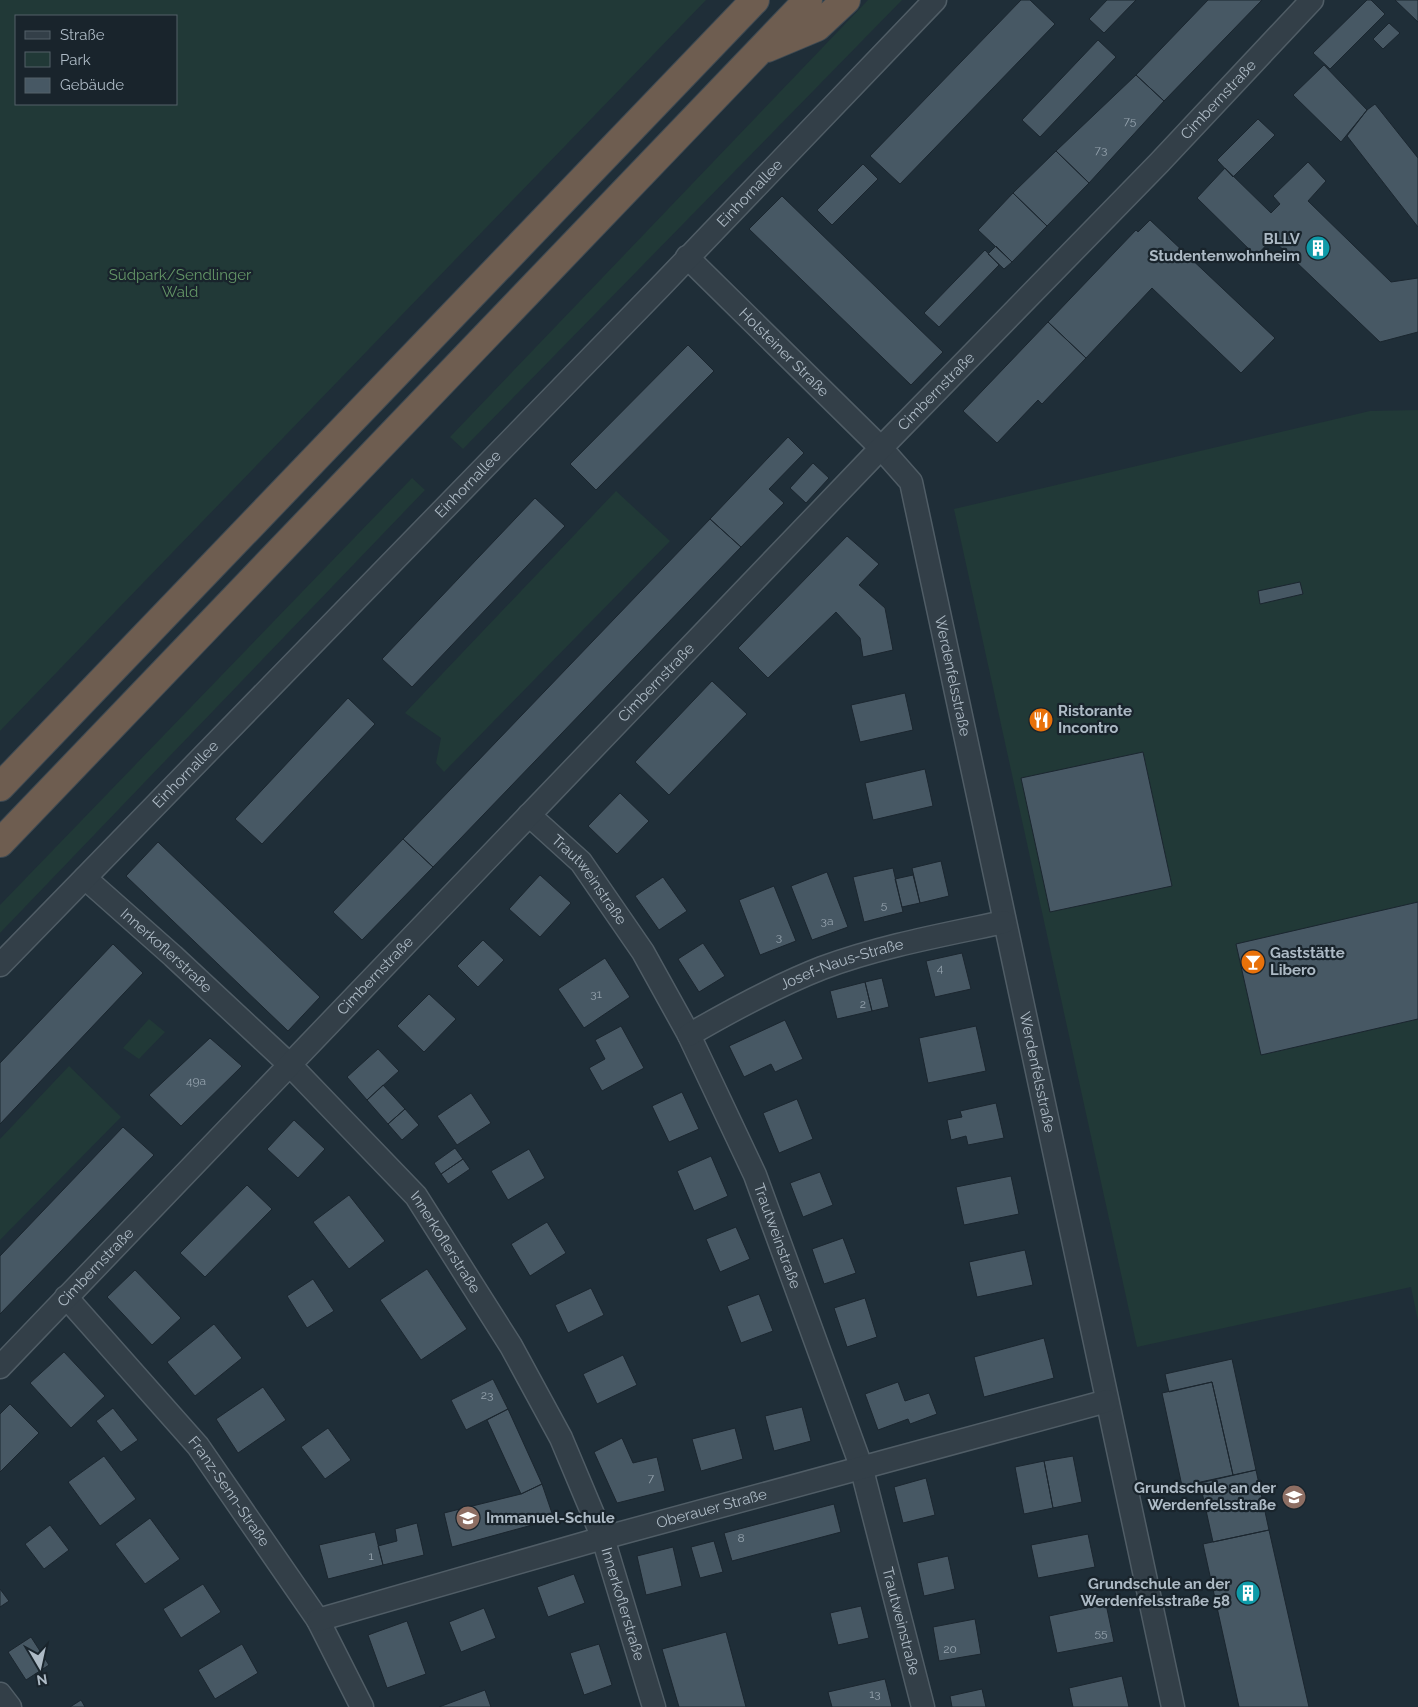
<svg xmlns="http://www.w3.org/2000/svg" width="1418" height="1707" font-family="Raleway,sans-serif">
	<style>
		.green { fill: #213937; fill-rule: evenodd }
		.building { fill: #475864; stroke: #1b262f }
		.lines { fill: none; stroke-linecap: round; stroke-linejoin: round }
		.street-casing { stroke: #505d66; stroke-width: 25 }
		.highway-casing { stroke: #3e4a53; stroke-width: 30 }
		.street { stroke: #333f48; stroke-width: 22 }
		.highway { stroke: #6e5d50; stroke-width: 28 }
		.labels { text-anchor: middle; stroke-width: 4.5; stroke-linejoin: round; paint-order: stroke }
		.number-label { font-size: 12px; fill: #94a2ad }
		.street-label { font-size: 15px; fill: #adbac5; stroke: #19242c }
		.poi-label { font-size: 15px; font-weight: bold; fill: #adbac5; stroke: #19242c; text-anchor: end }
		.park-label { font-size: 15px; fill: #649667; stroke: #19242c }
	</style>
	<rect width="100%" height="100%" fill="#1f2e38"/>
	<!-- green -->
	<path class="green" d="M 0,0 L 706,0 L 0,731 ZM 16,16 L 176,16 L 176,104 L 16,104 Z
		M 868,0 L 902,0 L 463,449 L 450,437 Z
		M 1418,410 L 1418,1321 L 1411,1287 L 1137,1347 L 954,509 L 1370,411 Z
		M 412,478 L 425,490 L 0,933 L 0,905 Z
		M 616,491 L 670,541 L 444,772 L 436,763 L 441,738 L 405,713 Z
		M 149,1019 L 165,1032 L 139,1059 L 123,1048 Z
		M 69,1066 L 121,1117 L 0,1240 L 0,1139 Z"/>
	<!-- building -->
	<path class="building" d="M 1021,0 L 1030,0 L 1055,24 L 900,184 L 870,156 Z
		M 1107,0 L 1136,0 L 1104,33 L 1089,19 Z
		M 1208,0 L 1262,0 L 1164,101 L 1136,75 Z
		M 1367,0 L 1371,0 L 1385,14 L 1330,69 L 1313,53 Z
		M 1395,0 L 1418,0 L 1418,22 Z
		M 1389,23 L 1400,33 L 1383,49 L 1373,39 Z
		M 1098,40 L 1116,57 L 1040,137 L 1022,120 Z
		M 1324,65 L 1367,110 L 1341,142 L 1293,95 Z
		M 1136,75 L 1164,101 L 1089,183 L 1056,151 Z
		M 1375,104 L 1418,158 L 1418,227 L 1347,136 L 1367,110 Z
		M 1258,119 L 1275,135 L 1233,177 L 1217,160 Z
		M 1056,151 L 1089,183 L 1047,226 L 1013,193 Z
		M 1308,162 L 1326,181 L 1308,201 L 1391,282 L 1418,278 L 1418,332 L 1380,342 L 1272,239 L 1256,256 L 1197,198 L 1225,168 L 1271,213 L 1280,204 L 1273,196 Z
		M 863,164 L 878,179 L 832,225 L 817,210 Z
		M 1013,193 L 1047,226 L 1012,262 L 978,230 Z
		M 782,196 L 943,352 L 911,385 L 749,229 Z
		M 1150,220 L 1275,338 L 1241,373 L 1152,288 L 1086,358 L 1048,322 L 1136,230 L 1138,232 Z
		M 996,246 L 1012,262 L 1004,269 L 988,254 Z
		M 985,250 L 999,265 L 939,327 L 924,313 Z
		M 1048,322 L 1086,358 L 1042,404 L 1038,400 L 997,443 L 963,411 Z
		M 688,345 L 714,371 L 596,490 L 570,464 Z
		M 788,437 L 804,453 L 769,489 L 784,503 L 741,547 L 710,519 Z
		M 813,463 L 829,478 L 806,503 L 790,488 Z
		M 535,498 L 565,526 L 412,687 L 382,659 Z
		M 710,519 L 741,547 L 433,867 L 403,839 Z
		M 847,536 L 879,564 L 859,585 L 885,608 L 893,650 L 863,657 L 860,638 L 836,612 L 768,678 L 738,648 Z
		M 1300,582 L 1303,594 L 1260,604 L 1258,591 Z
		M 712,681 L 747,714 L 669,795 L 635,762 Z
		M 905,693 L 913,730 L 860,742 L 851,705 Z
		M 348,698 L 375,724 L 262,844 L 235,819 Z
		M 1143,752 L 1172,886 L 1050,912 L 1021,778 Z
		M 925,769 L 933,806 L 873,820 L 865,783 Z
		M 620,793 L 649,821 L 617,854 L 588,826 Z
		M 403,839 L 433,867 L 362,940 L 333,912 Z
		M 158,842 L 320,997 L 288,1031 L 126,876 Z
		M 941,861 L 949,896 L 920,903 L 912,868 Z
		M 893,868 L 903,912 L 864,922 L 853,877 Z
		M 827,872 L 848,927 L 812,940 L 791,886 Z
		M 540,875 L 571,903 L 540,937 L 509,909 Z
		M 913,875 L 920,903 L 902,907 L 895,879 Z
		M 663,877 L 687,911 L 659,930 L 635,896 Z
		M 774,886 L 796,941 L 760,955 L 739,900 Z
		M 1418,902 L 1418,1019 L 1261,1055 L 1236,944 Z
		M 483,940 L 504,960 L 478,987 L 457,966 Z
		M 703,943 L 725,976 L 699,992 L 678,959 Z
		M 113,944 L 143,973 L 0,1124 L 0,1063 Z
		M 962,953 L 971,989 L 935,997 L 926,961 Z
		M 605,958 L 630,997 L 584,1028 L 558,989 Z
		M 882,978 L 889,1007 L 872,1011 L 865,982 Z
		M 865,982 L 872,1011 L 837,1019 L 830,991 Z
		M 429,994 L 456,1019 L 424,1052 L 397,1026 Z
		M 785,1020 L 803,1059 L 775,1072 L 771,1064 L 744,1077 L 729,1046 Z
		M 621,1026 L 644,1068 L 602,1091 L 589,1068 L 605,1059 L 595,1040 Z
		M 976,1026 L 986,1071 L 928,1083 L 919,1038 Z
		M 210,1038 L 242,1066 L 181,1126 L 149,1095 Z
		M 378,1049 L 399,1071 L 367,1100 L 347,1077 Z
		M 383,1085 L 405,1109 L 388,1124 L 367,1100 Z
		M 682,1092 L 699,1129 L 669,1142 L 652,1106 Z
		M 471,1093 L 491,1123 L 457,1145 L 437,1116 Z
		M 797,1099 L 813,1139 L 779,1153 L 763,1113 Z
		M 996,1103 L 1004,1138 L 968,1145 L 966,1136 L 951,1140 L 947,1120 L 962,1117 L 960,1111 Z
		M 405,1109 L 419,1125 L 402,1140 L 388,1124 Z
		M 294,1120 L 325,1149 L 298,1178 L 267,1149 Z
		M 123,1127 L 154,1155 L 0,1314 L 0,1256 Z
		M 455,1148 L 463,1159 L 441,1174 L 434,1163 Z
		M 529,1149 L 545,1178 L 508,1200 L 491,1171 Z
		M 711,1156 L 728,1196 L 694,1211 L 677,1171 Z
		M 463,1159 L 470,1169 L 448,1184 L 441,1174 Z
		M 820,1172 L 833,1205 L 803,1217 L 790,1183 Z
		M 1011,1176 L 1019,1214 L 964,1225 L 956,1187 Z
		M 247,1185 L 272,1209 L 205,1277 L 180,1253 Z
		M 349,1195 L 385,1241 L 349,1269 L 313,1222 Z
		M 547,1222 L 566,1253 L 530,1276 L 511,1244 Z
		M 736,1227 L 750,1259 L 720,1272 L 706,1239 Z
		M 843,1238 L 856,1273 L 824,1284 L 812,1249 Z
		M 1025,1250 L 1033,1285 L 977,1297 L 969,1262 Z
		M 427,1269 L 467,1329 L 421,1360 L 380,1300 Z
		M 135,1270 L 181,1318 L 152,1345 L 107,1297 Z
		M 313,1279 L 334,1311 L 307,1328 L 287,1296 Z
		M 591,1288 L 604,1315 L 568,1333 L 555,1305 Z
		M 759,1294 L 773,1331 L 741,1343 L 727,1306 Z
		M 865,1298 L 877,1337 L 847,1347 L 834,1308 Z
		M 214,1324 L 242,1358 L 195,1396 L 167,1362 Z
		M 1044,1338 L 1054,1378 L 984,1397 L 974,1357 Z
		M 64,1352 L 105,1396 L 71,1428 L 30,1383 Z
		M 623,1355 L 637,1385 L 597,1404 L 583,1374 Z
		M 1232,1359 L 1256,1470 L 1233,1475 L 1212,1382 L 1169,1392 L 1165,1374 Z
		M 493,1379 L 508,1409 L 466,1430 L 451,1400 Z
		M 898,1382 L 905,1401 L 929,1393 L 937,1414 L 910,1424 L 908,1419 L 878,1430 L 865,1394 Z
		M 1212,1382 L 1233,1475 L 1182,1486 L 1162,1393 Z
		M 263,1387 L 286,1420 L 238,1453 L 216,1419 Z
		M 10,1404 L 39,1433 L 0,1472 L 0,1414 Z
		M 802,1407 L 811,1441 L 774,1451 L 765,1416 Z
		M 113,1408 L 138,1440 L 121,1452 L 96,1421 Z
		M 508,1409 L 542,1484 L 521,1494 L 487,1420 Z
		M 328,1428 L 351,1460 L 325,1479 L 301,1447 Z
		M 735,1428 L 743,1459 L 701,1471 L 692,1439 Z
		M 622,1438 L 633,1463 L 657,1457 L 665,1491 L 617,1503 L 594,1452 Z
		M 104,1456 L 136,1499 L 100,1526 L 68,1482 Z
		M 1073,1456 L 1082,1502 L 1053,1508 L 1044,1461 Z
		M 1044,1461 L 1053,1508 L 1024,1514 L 1015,1467 Z
		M 1256,1470 L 1269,1530 L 1213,1542 L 1200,1483 Z
		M 926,1478 L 935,1515 L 903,1523 L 894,1487 Z
		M 542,1484 L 554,1519 L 452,1547 L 444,1513 L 521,1494 Z
		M 834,1504 L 841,1532 L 732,1561 L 724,1533 Z
		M 150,1518 L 180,1559 L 145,1584 L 115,1544 Z
		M 417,1523 L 424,1555 L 383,1565 L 378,1546 L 397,1541 L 395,1529 Z
		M 50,1525 L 69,1550 L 44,1569 L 25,1544 Z
		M 1269,1530 L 1309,1707 L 1239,1707 L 1203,1544 Z
		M 375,1532 L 383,1565 L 328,1579 L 319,1545 Z
		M 1088,1534 L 1095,1567 L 1038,1578 L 1031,1545 Z
		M 714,1541 L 723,1572 L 700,1578 L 691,1547 Z
		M 673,1547 L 682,1586 L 646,1595 L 637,1556 Z
		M 948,1556 L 955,1589 L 924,1596 L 917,1563 Z
		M 574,1574 L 585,1603 L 548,1617 L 537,1587 Z
		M 203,1584 L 221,1612 L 181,1638 L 163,1609 Z
		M 0,1589 L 9,1601 L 0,1607 Z
		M 1106,1604 L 1114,1642 L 1057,1653 L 1049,1616 Z
		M 861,1606 L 869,1638 L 838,1645 L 830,1613 Z
		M 484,1608 L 496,1638 L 461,1652 L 449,1622 Z
		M 975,1619 L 981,1654 L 939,1661 L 933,1627 Z
		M 407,1621 L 426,1674 L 387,1688 L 368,1635 Z
		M 726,1632 L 746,1707 L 679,1707 L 662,1649 Z
		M 31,1637 L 49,1665 L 26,1680 L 8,1652 Z
		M 242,1644 L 258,1673 L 215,1699 L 198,1670 Z
		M 599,1644 L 612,1685 L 584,1695 L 570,1653 Z
		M 1122,1676 L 1129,1707 L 1073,1707 L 1069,1688 Z
		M 885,1679 L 892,1707 L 832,1707 L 828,1692 Z
		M 982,1689 L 986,1707 L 952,1707 L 950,1696 Z
		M 485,1690 L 491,1707 L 439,1707 Z
		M 81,1700 L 85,1707 L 70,1707 Z"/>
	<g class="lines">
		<defs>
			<g id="street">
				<path id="s1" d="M 687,257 L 881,448 L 911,482 L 1173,1707"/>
				<path id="s2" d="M 529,815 L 581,862 L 643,952 L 689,1035 L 755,1175 L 861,1466 L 923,1707"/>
				<path id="s3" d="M 85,878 L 173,956 L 290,1065 L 416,1196 L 511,1346 L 561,1438 L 603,1538 L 654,1707"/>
				<path id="s4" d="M 0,965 L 659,288 L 935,0"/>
				<path id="s5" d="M 689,1035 C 732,1010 776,986 822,968 C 881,946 943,935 1004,922"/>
				<path id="s6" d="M 66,1297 L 198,1446 L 318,1620 L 362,1707"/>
				<path id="s7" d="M 0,1367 L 881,448 L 1159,163 L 1312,0"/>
				<path id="s8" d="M 318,1620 L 603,1538 L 1107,1401"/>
				<path d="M 0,1694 L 10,1707"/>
			</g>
			<path id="highway" d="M 767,48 L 817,27 L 846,0
				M 0,787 L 755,0
				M 0,843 L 808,0"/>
		</defs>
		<!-- street casing -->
		<use href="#street" class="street-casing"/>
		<!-- highway casing -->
		<use href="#highway" class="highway-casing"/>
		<!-- street -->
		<use href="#street" class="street"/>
		<!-- highway -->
		<use href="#highway" class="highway"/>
	</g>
	<!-- icons -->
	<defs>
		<symbol id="building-disc" viewBox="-11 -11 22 22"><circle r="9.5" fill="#0f9aa8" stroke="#19242c"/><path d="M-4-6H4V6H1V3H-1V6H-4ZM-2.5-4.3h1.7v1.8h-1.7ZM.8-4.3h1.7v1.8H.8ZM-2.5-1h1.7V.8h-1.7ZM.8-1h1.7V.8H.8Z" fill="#fff"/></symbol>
		<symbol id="restaurant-disc" viewBox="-11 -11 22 22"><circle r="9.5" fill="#e8710a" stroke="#19242c"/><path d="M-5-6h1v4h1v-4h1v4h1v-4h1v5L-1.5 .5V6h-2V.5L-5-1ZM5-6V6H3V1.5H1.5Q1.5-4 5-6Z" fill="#fff"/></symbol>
		<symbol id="bar-disc" viewBox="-11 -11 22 22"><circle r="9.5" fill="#e8710a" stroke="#19242c"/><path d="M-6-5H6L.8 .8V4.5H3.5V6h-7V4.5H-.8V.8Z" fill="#fff"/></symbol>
		<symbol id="school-disc" viewBox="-11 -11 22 22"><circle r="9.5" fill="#8d6e63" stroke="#19242c"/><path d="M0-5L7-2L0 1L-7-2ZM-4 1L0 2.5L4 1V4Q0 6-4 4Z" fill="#fff"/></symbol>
	</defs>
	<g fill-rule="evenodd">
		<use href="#building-disc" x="1304" y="234" width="28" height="28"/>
		<use href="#restaurant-disc" x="1027" y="706" width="28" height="28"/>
		<use href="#bar-disc" x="1239" y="948" width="28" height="28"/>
		<use href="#school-disc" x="1280" y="1483" width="28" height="28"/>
		<use href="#school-disc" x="454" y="1504" width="28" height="28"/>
		<use href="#building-disc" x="1234" y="1579" width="28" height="28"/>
	</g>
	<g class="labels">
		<!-- number labels -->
		<g class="number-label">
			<text x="1130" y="125">75</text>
			<text x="1101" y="154">73</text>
			<text x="884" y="909">5</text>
			<text x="827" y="925">3a</text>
			<text x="779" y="941">3</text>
			<text x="940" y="972">4</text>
			<text x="596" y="998">31</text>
			<text x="863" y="1008">2</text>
			<text x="196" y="1085">49a</text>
			<text x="487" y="1399">23</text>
			<text x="651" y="1482">7</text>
			<text x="741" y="1542">8</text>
			<text x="371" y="1560">1</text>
			<text x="1101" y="1637">55</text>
			<text x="950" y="1653">20</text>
			<text x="875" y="1698">13</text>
		</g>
		<!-- street labels -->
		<g class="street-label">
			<text dy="5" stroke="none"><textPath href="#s7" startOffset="1758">Cimbernstraße</textPath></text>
			<text dy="5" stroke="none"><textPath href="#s4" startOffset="1076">Einhornallee</textPath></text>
			<text dy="5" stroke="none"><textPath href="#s1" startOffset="136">Holsteiner Straße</textPath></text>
			<text dy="5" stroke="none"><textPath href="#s7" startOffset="1352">Cimbernstraße</textPath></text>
			<text dy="5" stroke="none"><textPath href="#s4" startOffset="671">Einhornallee</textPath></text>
			<text dy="5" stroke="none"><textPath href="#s1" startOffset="516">Werdenfelsstraße</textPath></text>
			<text dy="5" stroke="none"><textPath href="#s7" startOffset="948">Cimbernstraße</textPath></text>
			<text dy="5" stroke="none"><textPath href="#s4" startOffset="266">Einhornallee</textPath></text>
			<text dy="5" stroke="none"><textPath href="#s2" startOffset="89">Trautweinstraße</textPath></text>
			<text dy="5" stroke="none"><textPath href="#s3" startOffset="109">Innerkoflerstraße</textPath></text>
			<text dy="5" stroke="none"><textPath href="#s5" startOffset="169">Josef-Naus-Straße</textPath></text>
			<text dy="5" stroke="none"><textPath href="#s7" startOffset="542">Cimbernstraße</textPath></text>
			<text dy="5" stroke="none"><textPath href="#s1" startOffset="921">Werdenfelsstraße</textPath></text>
			<text dy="5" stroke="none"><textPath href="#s2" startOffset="494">Trautweinstraße</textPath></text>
			<text dy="5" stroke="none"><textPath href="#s3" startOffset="514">Innerkoflerstraße</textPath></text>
			<text dy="5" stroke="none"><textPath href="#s7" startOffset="138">Cimbernstraße</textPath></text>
			<text dy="5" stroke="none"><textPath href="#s6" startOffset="254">Franz-Senn-Straße</textPath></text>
			<text dy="5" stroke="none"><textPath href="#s8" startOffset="409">Oberauer Straße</textPath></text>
			<text dy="5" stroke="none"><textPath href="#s3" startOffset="919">Innerkoflerstraße</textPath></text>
			<text dy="5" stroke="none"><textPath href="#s2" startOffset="899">Trautweinstraße</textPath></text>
		</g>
		<!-- poi labels -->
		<g class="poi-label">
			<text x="1300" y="244">BLLV<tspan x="1300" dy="17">Studentenwohnheim</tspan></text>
			<text x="1058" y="716" text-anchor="start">Ristorante<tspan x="1058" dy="17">Incontro</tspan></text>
			<text x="1270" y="958" text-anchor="start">Gaststätte<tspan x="1270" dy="17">Libero</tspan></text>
			<text x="1276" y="1493">Grundschule an der<tspan x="1276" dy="17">Werdenfelsstraße</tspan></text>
			<text x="486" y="1523" text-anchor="start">Immanuel-Schule</text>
			<text x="1230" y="1589">Grundschule an der<tspan x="1230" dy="17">Werdenfelsstraße 58</tspan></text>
		</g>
		<!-- park labels -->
		<g class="park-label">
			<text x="180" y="280">Südpark/Sendlinger<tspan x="180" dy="17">Wald</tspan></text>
		</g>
	</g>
	<!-- legend -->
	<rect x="15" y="15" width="162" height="90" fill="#19242c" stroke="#546069"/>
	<rect x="25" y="31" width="25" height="8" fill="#333f48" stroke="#546069"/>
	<text x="60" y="40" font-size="15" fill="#adbac5">Straße</text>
	<rect x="25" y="52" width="25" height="15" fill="#213937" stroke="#546069"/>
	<text x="60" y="65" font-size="15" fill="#adbac5">Park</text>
	<rect x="25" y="78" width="25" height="15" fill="#475864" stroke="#546069"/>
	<text x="60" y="90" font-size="15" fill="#adbac5">Gebäude</text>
	<!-- north arrow -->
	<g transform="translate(40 1667) rotate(171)" stroke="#19242c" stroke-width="4" paint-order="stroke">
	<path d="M0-4L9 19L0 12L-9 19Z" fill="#adbac5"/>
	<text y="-8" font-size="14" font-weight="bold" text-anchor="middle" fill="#adbac5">N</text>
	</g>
</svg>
